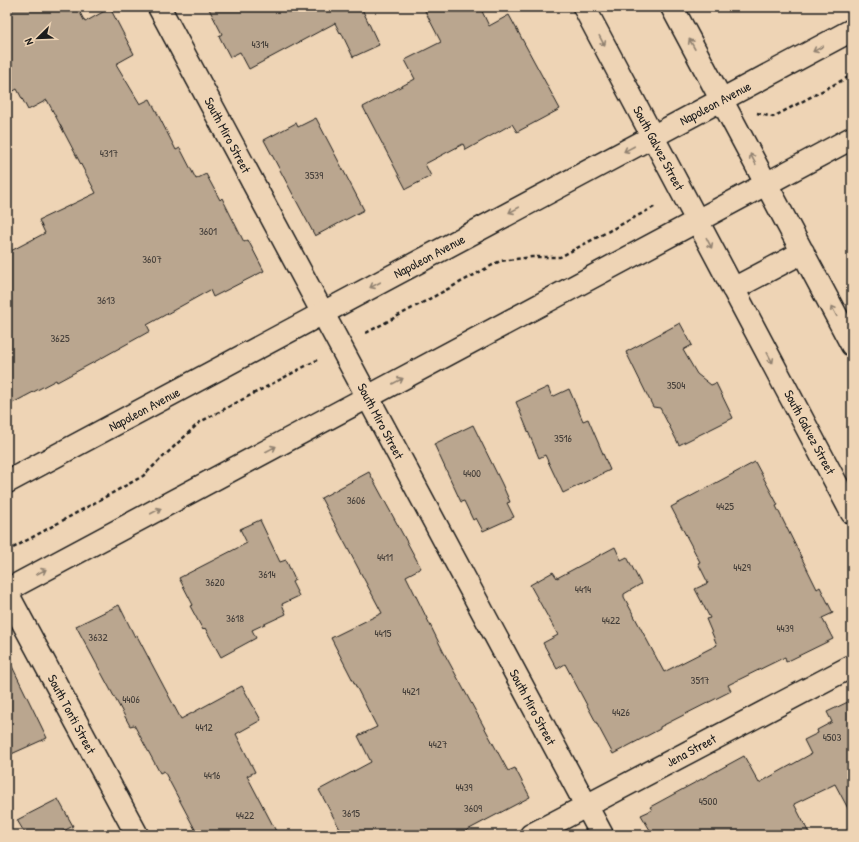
<svg xmlns="http://www.w3.org/2000/svg" width="859" height="842" font-family="'Patrick Hand',sans-serif">
	<style>
		.building { fill: #baa68f; stroke: #1c1c1c }
		.lines { fill: none; stroke-linecap: round; stroke-linejoin: round }
		.minor-casing { stroke: #1c1c1c; stroke-width: 25 }
		.secondary-casing { stroke: #1c1c1c; stroke-width: 25 }
		.path { stroke: #1c1c1c; stroke-width: 2.5; stroke-dasharray: 4 3; stroke-linecap: butt }
		.minor { stroke: #eed4b5; stroke-width: 22 }
		.secondary { stroke: #eed4b5; stroke-width: 22 }
		.oneway { stroke: #908170 }
		.labels { text-anchor: middle; stroke-width: 4; stroke-linejoin: round; paint-order: stroke }
		.number-label { font-size: 11px; fill: #443e39 }
		.street-label { font-size: 13px; fill: #1c1c1c; stroke: #eed4b5 }
	</style>
	<rect width="100%" height="100%" fill="#eed4b5"/>
	<filter id="ink" filterUnits="userSpaceOnUse"><feTurbulence type="fractalNoise" baseFrequency=".025" numOctaves="2"/><feDisplacementMap in="SourceGraphic" scale="8" xChannelSelector="R" yChannelSelector="G"/><feConvolveMatrix kernelMatrix="1 2 1 2 8 2 1 2 1" color-interpolation-filters="sRGB"/></filter>
	<g filter="url(#ink)">
		<!-- building -->
		<path class="building" d="M 7,7 L 77,7 L 85,22 L 110,8 L 134,54 L 116,64 L 140,104 L 150,99 L 176,150 L 180,148 L 196,179 L 206,174 L 220,200 L 222,198 L 244,242 L 248,240 L 264,271 L 213,297 L 210,290 L 147,325 L 150,331 L 98,360 L 57,382 L 56,380 L 7,406 L 7,253 L 45,233 L 39,220 L 96,193 L 47,100 L 28,110 L 17,89 L 7,95 Z
			M 208,7 L 365,7 L 362,9 L 379,45 L 353,57 L 341,32 L 340,33 L 335,23 L 249,69 L 240,52 L 230,57 L 219,36 L 222,34 Z
			M 423,7 L 480,7 L 489,26 L 509,15 L 560,109 L 517,132 L 512,124 L 466,150 L 463,144 L 425,164 L 431,176 L 406,189 L 363,107 L 415,79 L 405,60 L 441,42 Z
			M 316,118 L 364,210 L 315,236 L 264,140 L 296,123 L 298,127 Z
			M 680,323 L 692,345 L 683,350 L 697,374 L 711,385 L 716,383 L 733,418 L 679,445 L 660,408 L 653,407 L 626,352 Z
			M 548,387 L 552,397 L 569,389 L 583,421 L 588,419 L 610,470 L 563,493 L 545,455 L 539,458 L 516,402 Z
			M 473,425 L 502,484 L 510,502 L 507,503 L 514,517 L 483,531 L 476,518 L 473,520 L 464,501 L 461,502 L 434,444 Z
			M 755,462 L 778,505 L 776,506 L 817,589 L 820,587 L 833,613 L 822,618 L 833,639 L 786,662 L 785,657 L 728,685 L 731,691 L 660,727 L 660,729 L 613,754 L 565,664 L 557,669 L 543,643 L 558,635 L 530,585 L 553,572 L 557,578 L 615,547 L 621,560 L 627,557 L 641,584 L 624,594 L 624,597 L 664,672 L 717,645 L 706,619 L 710,618 L 695,589 L 708,583 L 698,563 L 700,562 L 671,507 Z
			M 369,472 L 421,568 L 406,576 L 443,651 L 508,771 L 515,768 L 530,797 L 458,835 L 343,835 L 319,790 L 371,762 L 358,736 L 377,727 L 331,638 L 382,613 L 321,498 Z
			M 260,520 L 280,562 L 286,560 L 295,580 L 292,582 L 299,596 L 282,604 L 286,614 L 252,630 L 256,638 L 221,657 L 205,628 L 203,630 L 190,606 L 193,605 L 179,578 L 247,543 L 240,529 Z
			M 119,605 L 135,637 L 137,636 L 181,719 L 242,686 L 261,720 L 236,734 L 255,772 L 247,776 L 278,835 L 198,835 L 164,771 L 160,773 L 134,725 L 130,726 L 76,626 Z
			M 7,656 L 47,738 L 7,756 Z
			M 852,700 L 852,816 L 835,784 L 794,804 L 810,835 L 653,835 L 641,815 L 652,810 L 650,807 L 744,756 L 759,783 L 811,754 L 804,740 L 818,733 L 817,730 L 832,722 L 827,712 Z
			M 58,799 L 73,826 L 56,835 L 26,835 L 17,820 Z"/>
		<g class="lines">
			<defs>
				<path id="minor" d="M 159,7 L 602,835
					M 584,7 L 852,513
					M 672,7 L 852,345
					M 733,289 L 803,252
					M 7,593 L 137,835
					M 531,835 L 852,666"/>
				<path id="secondary" d="M 7,482 L 852,30
					M 7,590 L 852,138"/>
			</defs>
			<!-- minor casing -->
			<use href="#minor" class="minor-casing"/>
			<!-- secondary casing -->
			<use href="#secondary" class="secondary-casing"/>
			<!-- path -->
			<path class="path" d="M 757,113 L 773,117 L 852,75
				M 366,333 L 500,261 L 532,257 L 560,257 L 656,206
				M 13,548 L 143,476 L 200,422 L 317,360"/>
			<!-- minor -->
			<use href="#minor" class="minor"/>
			<!-- secondary -->
			<use href="#secondary" class="secondary"/>
		</g>
		<!-- one-way arrows -->
		<defs><path id="oneway-shaft" d="M-6 0H5M1.5-3L5.5 0L1.5 3" fill="none" stroke-width="1.6" stroke-linecap="round" stroke-linejoin="round"/></defs>
		<g class="oneway">
			<use href="#oneway-shaft" transform="translate(602 41) rotate(62)"/>
			<use href="#oneway-shaft" transform="translate(692 44) rotate(-119)"/>
			<use href="#oneway-shaft" transform="translate(818 49) rotate(152)"/>
			<use href="#oneway-shaft" transform="translate(629 149) rotate(152)"/>
			<use href="#oneway-shaft" transform="translate(753 159) rotate(-118)"/>
			<use href="#oneway-shaft" transform="translate(514 210) rotate(152)"/>
			<use href="#oneway-shaft" transform="translate(709 243) rotate(63)"/>
			<use href="#oneway-shaft" transform="translate(375 285) rotate(152)"/>
			<use href="#oneway-shaft" transform="translate(834 311) rotate(-118)"/>
			<use href="#oneway-shaft" transform="translate(770 358) rotate(62)"/>
			<use href="#oneway-shaft" transform="translate(398 381) rotate(-28)"/>
			<use href="#oneway-shaft" transform="translate(271 449) rotate(-28)"/>
			<use href="#oneway-shaft" transform="translate(156 511) rotate(-28)"/>
			<use href="#oneway-shaft" transform="translate(41 572) rotate(-28)"/>
		</g>
	</g>
	<g class="labels">
		<!-- number labels -->
		<g class="number-label">
			<text x="260" y="48">4314</text>
			<text x="109" y="157">4317</text>
			<text x="314" y="179">3539</text>
			<text x="208" y="235">3601</text>
			<text x="152" y="263">3607</text>
			<text x="106" y="304">3613</text>
			<text x="60" y="342">3625</text>
			<text x="676" y="389">3504</text>
			<text x="563" y="442">3516</text>
			<text x="472" y="477">4400</text>
			<text x="356" y="504">3606</text>
			<text x="725" y="510">4425</text>
			<text x="385" y="561">4411</text>
			<text x="742" y="571">4429</text>
			<text x="267" y="578">3614</text>
			<text x="215" y="586">3620</text>
			<text x="583" y="593">4414</text>
			<text x="235" y="622">3618</text>
			<text x="611" y="624">4422</text>
			<text x="785" y="632">4439</text>
			<text x="383" y="637">4415</text>
			<text x="98" y="641">3632</text>
			<text x="700" y="684">3517</text>
			<text x="411" y="695">4421</text>
			<text x="131" y="703">4406</text>
			<text x="621" y="716">4426</text>
			<text x="204" y="731">4412</text>
			<text x="832" y="741">4503</text>
			<text x="438" y="748">4427</text>
			<text x="212" y="779">4416</text>
			<text x="464" y="791">4439</text>
			<text x="708" y="805">4500</text>
			<text x="473" y="812">3609</text>
			<text x="351" y="817">3615</text>
			<text x="245" y="819">4422</text>
		</g>
		<!-- street labels -->
		<g class="street-label">
			<text transform="translate(715 103) rotate(-28)" y="5">Napoleon Avenue</text>
			<text transform="translate(228 135) rotate(62)" y="5">South Miro Street</text>
			<text transform="translate(659 148) rotate(62)" y="5">South Galvez Street</text>
			<text transform="translate(429 256) rotate(-28)" y="5">Napoleon Avenue</text>
			<text transform="translate(144 409) rotate(-28)" y="5">Napoleon Avenue</text>
			<text transform="translate(381 421) rotate(62)" y="5">South Miro Street</text>
			<text transform="translate(810 432) rotate(62)" y="5">South Galvez Street</text>
			<text transform="translate(533 707) rotate(62)" y="5">South Miro Street</text>
			<text transform="translate(72 714) rotate(62)" y="5">South Tonti Street</text>
			<text transform="translate(691 750) rotate(-28)" y="5">Jena Street</text>
		</g>
	</g>
	<!-- margin -->
	<rect width="859" height="842" fill="none" stroke="#eed4b5" stroke-width="24"/>
	<rect x="12" y="12" width="835" height="818" fill="none" stroke="#1c1c1c" stroke-width="1.5" filter="url(#ink)"/>
	<!-- north arrow -->
	<g transform="translate(38 38) rotate(247)" stroke="#eed4b5" stroke-width="3" paint-order="stroke">
	<path d="M0-3L7 15L0 10L-7 15Z" fill="#1c1c1c"/>
	<text y="-6" font-size="11" font-weight="bold" text-anchor="middle" fill="#1c1c1c">N</text>
	</g>
</svg>
